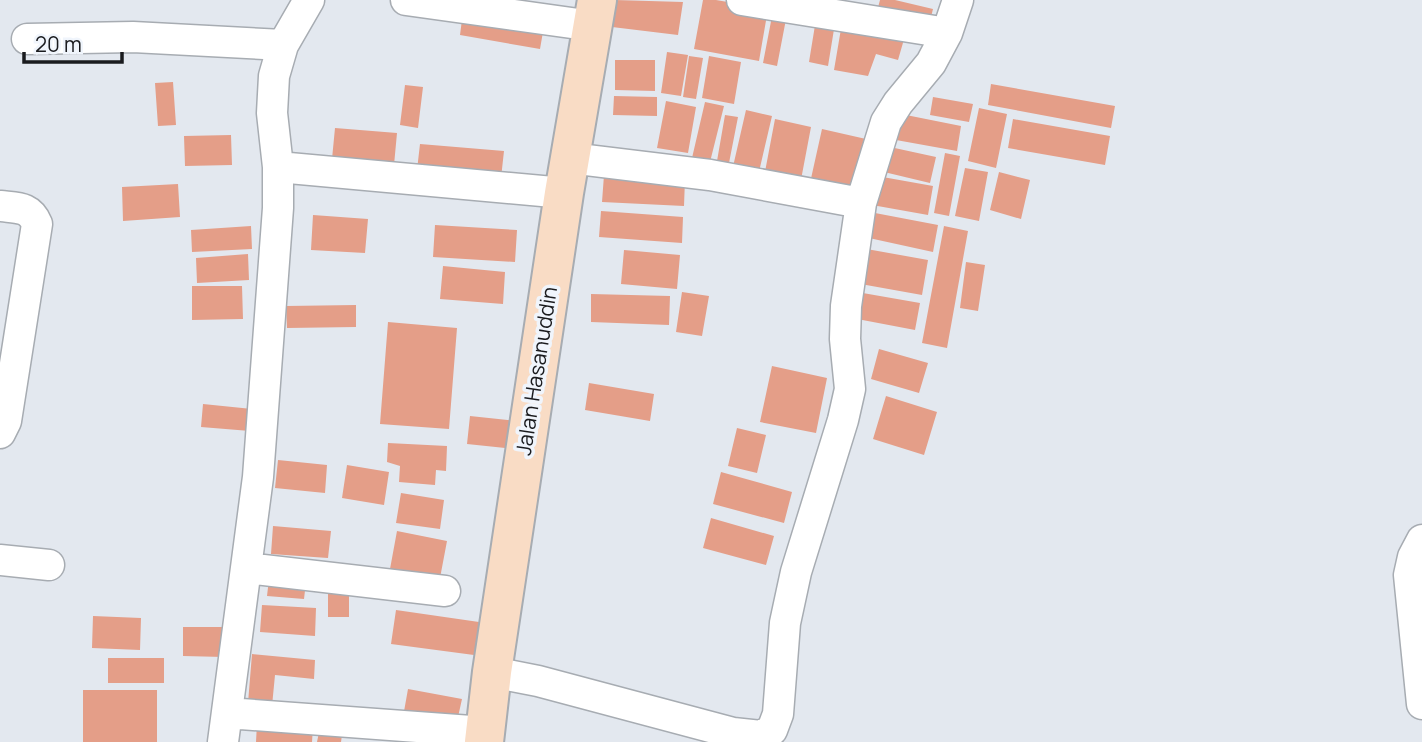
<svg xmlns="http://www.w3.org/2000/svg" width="1422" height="742" font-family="Manrope,sans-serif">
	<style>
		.building { fill: #e49e88 }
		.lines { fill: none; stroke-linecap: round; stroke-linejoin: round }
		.street-casing { stroke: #a7acb2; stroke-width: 33 }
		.secondary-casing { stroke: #a7acb2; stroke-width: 42 }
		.street { stroke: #fff; stroke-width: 30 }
		.secondary { stroke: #f9dcc5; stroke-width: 38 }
		.labels { text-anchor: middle; stroke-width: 7; stroke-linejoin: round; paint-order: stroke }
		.street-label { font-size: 21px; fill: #1a1b1e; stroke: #f0f5fc }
	</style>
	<rect width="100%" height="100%" fill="#e3e8ef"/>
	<!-- building -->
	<path class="building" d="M 615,0 L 683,2 L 678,35 L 612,27 Z
		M 703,0 L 716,0 L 768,9 L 759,61 L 694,49 Z
		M 880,0 L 895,0 L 933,9 L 928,29 L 876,15 Z
		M 773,11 L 787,14 L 777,66 L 763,63 Z
		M 463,12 L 544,26 L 540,49 L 460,35 Z
		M 817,13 L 836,17 L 828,66 L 809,62 Z
		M 843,17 L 907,29 L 898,60 L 876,54 L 868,76 L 834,70 Z
		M 667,52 L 688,55 L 681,96 L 661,93 Z
		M 689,56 L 703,58 L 696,99 L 683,97 Z
		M 709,56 L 741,62 L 734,104 L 702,98 Z
		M 615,60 L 655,60 L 655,91 L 615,90 Z
		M 173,82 L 176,125 L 158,126 L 155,83 Z
		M 991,84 L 1115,106 L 1111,128 L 988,105 Z
		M 405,85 L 423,87 L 418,128 L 400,125 Z
		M 614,96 L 657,97 L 657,116 L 613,115 Z
		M 933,97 L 973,104 L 969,122 L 930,115 Z
		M 666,101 L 696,107 L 688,153 L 657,148 Z
		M 705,102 L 724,106 L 710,162 L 692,158 Z
		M 979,108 L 1007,114 L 996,168 L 968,161 Z
		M 746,110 L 772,116 L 758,176 L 732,171 Z
		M 901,114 L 961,126 L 957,151 L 896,140 Z
		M 725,115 L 738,117 L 729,163 L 717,161 Z
		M 775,119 L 811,127 L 800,185 L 764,177 Z
		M 1013,119 L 1110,136 L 1105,165 L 1008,148 Z
		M 335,128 L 397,133 L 394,165 L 332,159 Z
		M 822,129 L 866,139 L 855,193 L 810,183 Z
		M 231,135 L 232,165 L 185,166 L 184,136 Z
		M 420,144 L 504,151 L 501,178 L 417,170 Z
		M 890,147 L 936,157 L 930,183 L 884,172 Z
		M 945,153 L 960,156 L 949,216 L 934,213 Z
		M 965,168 L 988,172 L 979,221 L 955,216 Z
		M 999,172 L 1030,180 L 1021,219 L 990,210 Z
		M 604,175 L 685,179 L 684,206 L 602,202 Z
		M 877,176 L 933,186 L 928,215 L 872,205 Z
		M 178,184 L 180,217 L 123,221 L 122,187 Z
		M 601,211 L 683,217 L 682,243 L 599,237 Z
		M 875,213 L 938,225 L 933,252 L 869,238 Z
		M 313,215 L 368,219 L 365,253 L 311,250 Z
		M 435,225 L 517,230 L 515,262 L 433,257 Z
		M 251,226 L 252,249 L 192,252 L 191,230 Z
		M 944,226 L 968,231 L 947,348 L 922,343 Z
		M 861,248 L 928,260 L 922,295 L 855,283 Z
		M 624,250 L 680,255 L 677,289 L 621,284 Z
		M 248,254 L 249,280 L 197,283 L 196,258 Z
		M 966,262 L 985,265 L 978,311 L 960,308 Z
		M 443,266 L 505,272 L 503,304 L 440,299 Z
		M 192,286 L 242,286 L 243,319 L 192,320 Z
		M 682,292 L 709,296 L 702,336 L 676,332 Z
		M 857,292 L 920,303 L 915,330 L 852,318 Z
		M 591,294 L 670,296 L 669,325 L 591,322 Z
		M 356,305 L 356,327 L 287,328 L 286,306 Z
		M 388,322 L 457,328 L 449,429 L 380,424 Z
		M 879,349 L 928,363 L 919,393 L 871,379 Z
		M 772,366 L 827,378 L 816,433 L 760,422 Z
		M 589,383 L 654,394 L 650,421 L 585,410 Z
		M 886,396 L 937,412 L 924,455 L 873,439 Z
		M 203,404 L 252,409 L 250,431 L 201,427 Z
		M 470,416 L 518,421 L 515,449 L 467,444 Z
		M 737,428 L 766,435 L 757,473 L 728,466 Z
		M 388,443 L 447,446 L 446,471 L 436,470 L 435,485 L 399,482 L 400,466 L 387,462 Z
		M 278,460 L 327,465 L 325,493 L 275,488 Z
		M 347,465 L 389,472 L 384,505 L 342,498 Z
		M 721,472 L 792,492 L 784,523 L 713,504 Z
		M 401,493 L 444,500 L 440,529 L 396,523 Z
		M 711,518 L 774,536 L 766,565 L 703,548 Z
		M 273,526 L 331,531 L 328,558 L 271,554 Z
		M 397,531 L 447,541 L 440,578 L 390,569 Z
		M 269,579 L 306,582 L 304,599 L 267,596 Z
		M 328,587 L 349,587 L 349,617 L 328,617 Z
		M 262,605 L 316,608 L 315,636 L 260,632 Z
		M 396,610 L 479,622 L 474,655 L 391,644 Z
		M 93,616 L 141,618 L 140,650 L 92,648 Z
		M 183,627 L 224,627 L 224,657 L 183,656 Z
		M 252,654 L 315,660 L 314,679 L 275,675 L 272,706 L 248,703 Z
		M 108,658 L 164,658 L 164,683 L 108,683 Z
		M 408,689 L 462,699 L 456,726 L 403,717 Z
		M 83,690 L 157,690 L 157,742 L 83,742 Z
		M 257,723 L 313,727 L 312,742 L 256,742 Z
		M 319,732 L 342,735 L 341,742 L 317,742 Z"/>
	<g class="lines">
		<defs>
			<path id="street" d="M 406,0 L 593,26
				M 742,0 L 947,33
				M 27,39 L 133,37 L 283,45
				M 570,158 L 710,175 L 861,203
				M 278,167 L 564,193
				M 0,206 C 17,208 30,206 37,224 L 6,421 L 0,433
				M 1422,540 L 1413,557 L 1409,575 L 1422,704
				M 0,560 L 49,565
				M 247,568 L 445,591
				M 492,672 L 538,681 L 733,733 L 761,736 L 772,730 L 778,714 L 785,623 L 796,572 L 843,420 L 850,389 L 845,339 L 846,306 L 861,203 L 886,122 L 898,103 L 931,63 L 947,33 L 958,0
				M 227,713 L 485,732
				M 223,742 L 258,477 L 278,208 L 278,167 L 272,113 L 274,76 L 283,45 L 309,0"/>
			<path id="secondary" d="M 484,742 L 492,672 L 564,193 L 597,0"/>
		</defs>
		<!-- street casing -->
		<use href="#street" class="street-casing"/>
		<!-- secondary casing -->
		<use href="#secondary" class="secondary-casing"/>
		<!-- street -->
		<use href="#street" class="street"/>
		<!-- secondary -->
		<use href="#secondary" class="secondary"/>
	</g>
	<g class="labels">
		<!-- street labels -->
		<g class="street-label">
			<text transform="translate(537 371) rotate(-81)" y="7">Jalan Hasanuddin</text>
		</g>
	</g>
	<!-- scale -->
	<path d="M24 52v10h98v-10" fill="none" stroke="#1a1b1e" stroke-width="3.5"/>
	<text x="35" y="52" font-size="21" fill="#1a1b1e" stroke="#f0f5fc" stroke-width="5" paint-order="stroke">20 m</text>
</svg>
